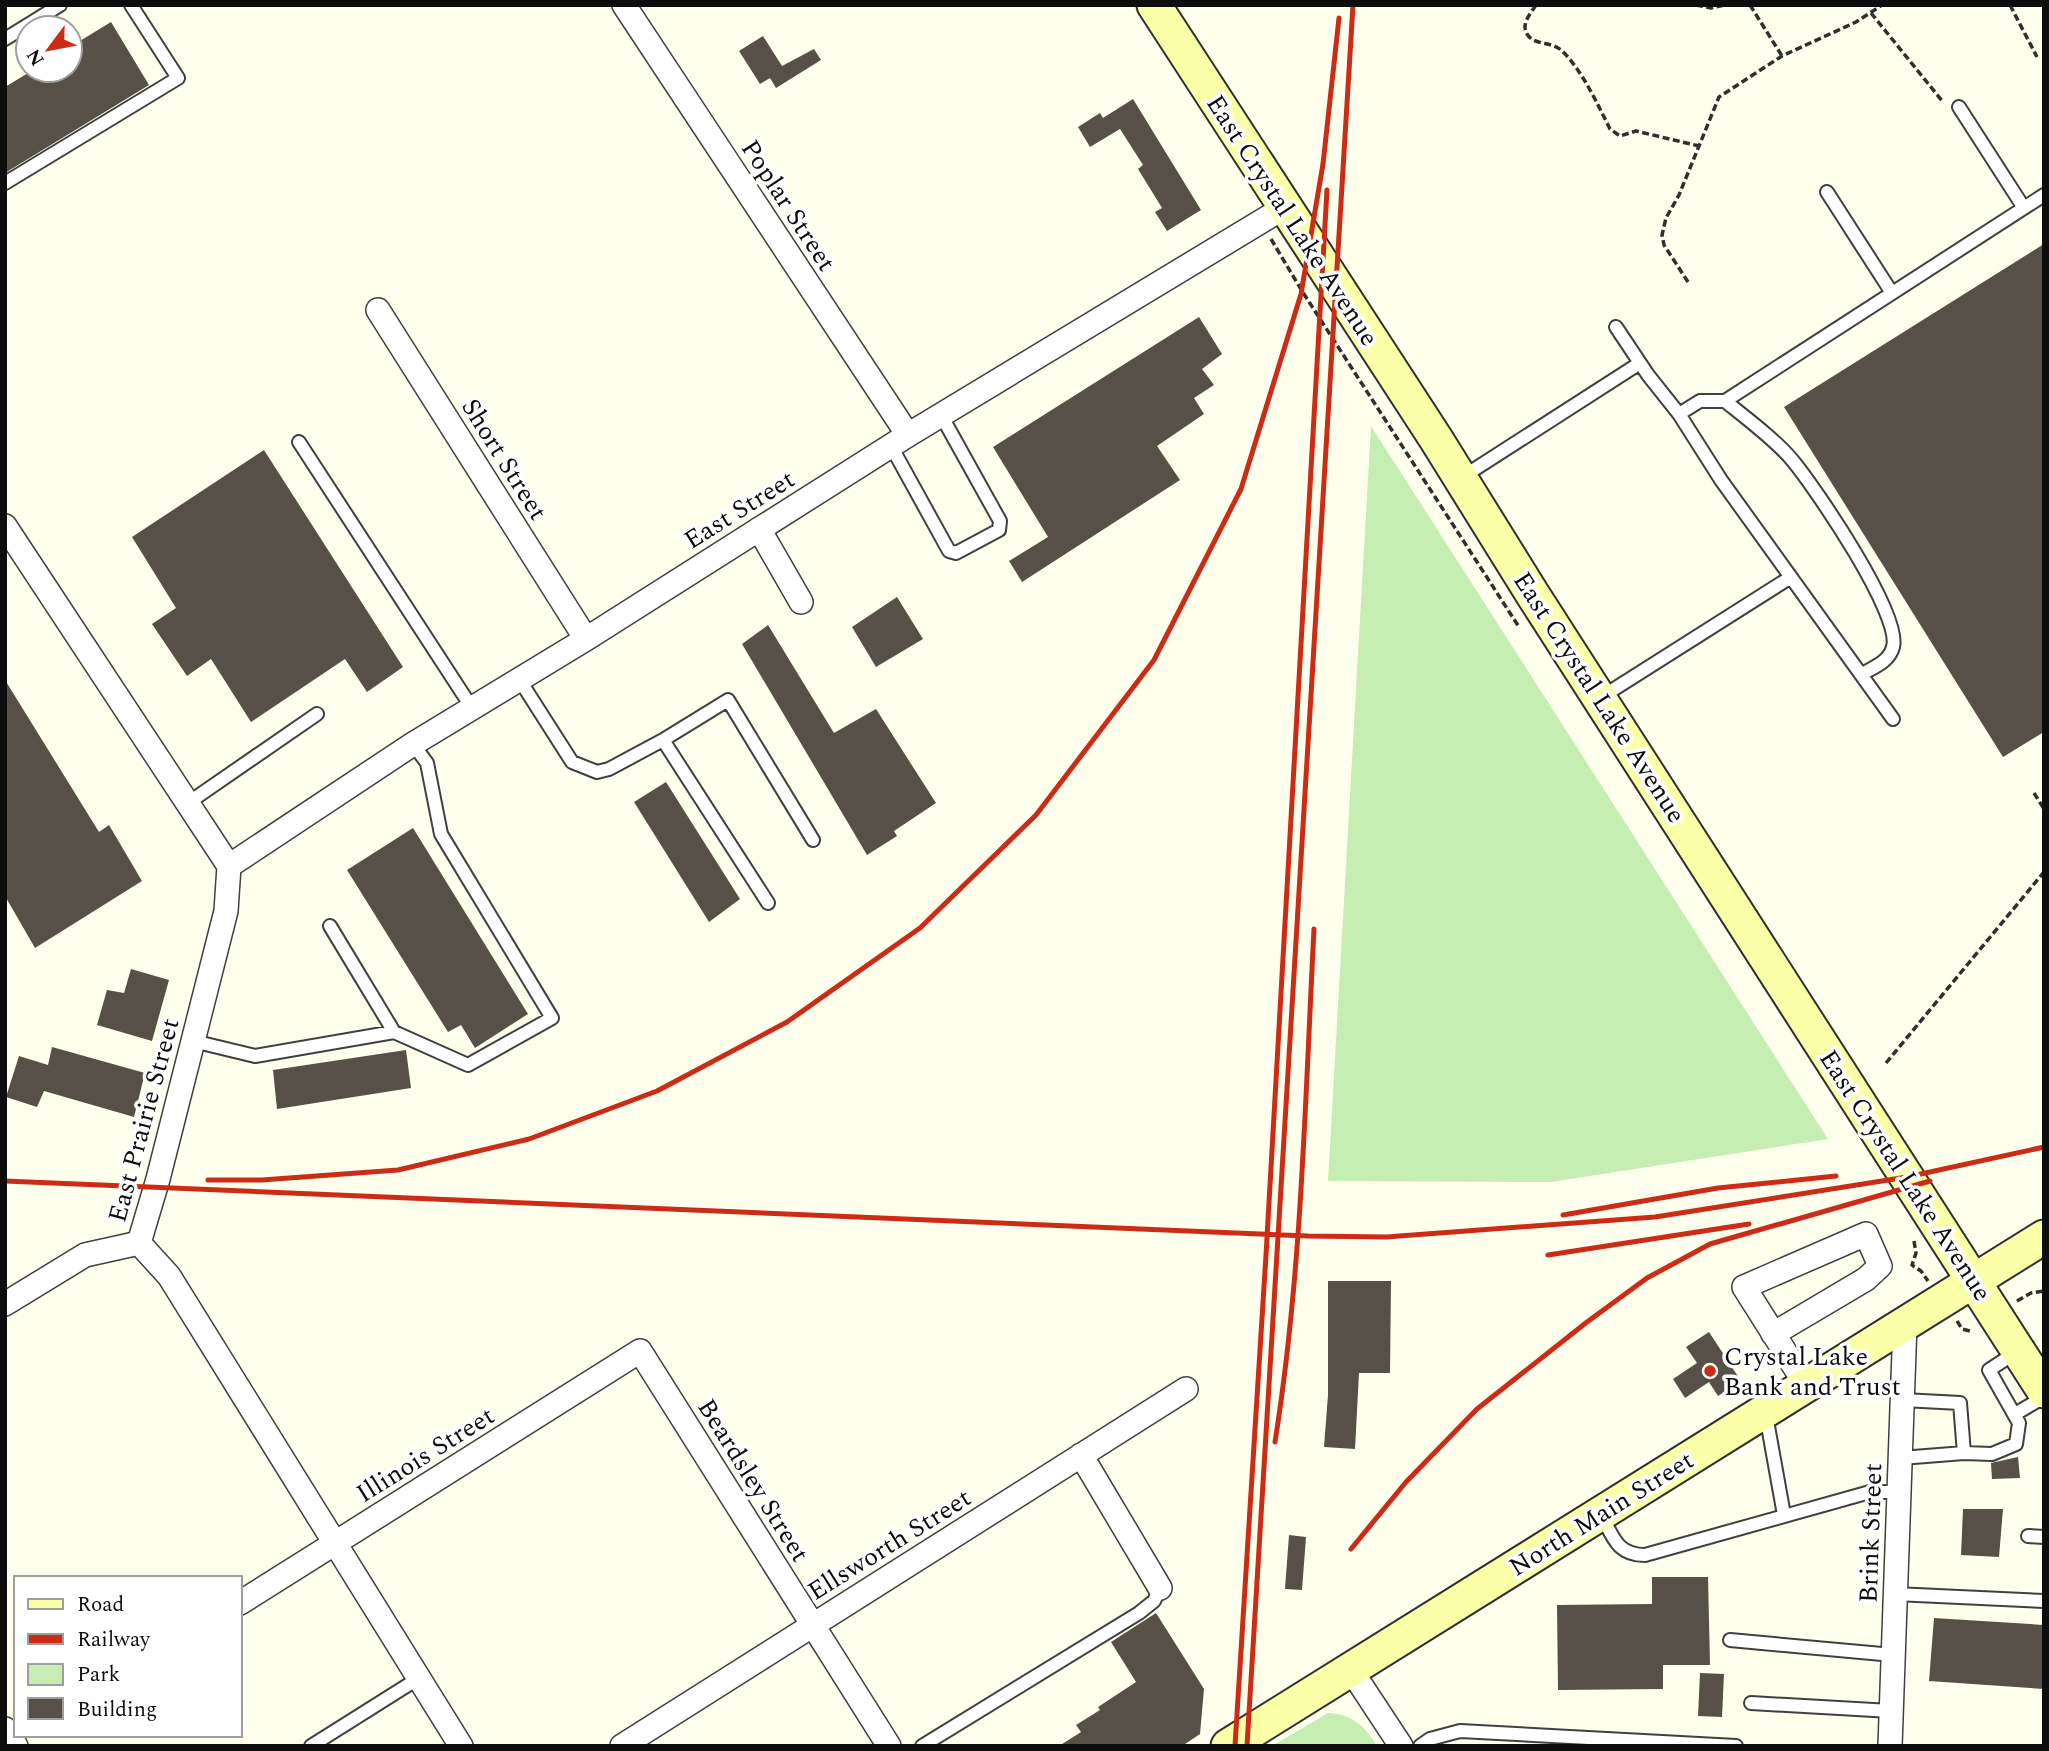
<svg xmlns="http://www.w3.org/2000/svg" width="2049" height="1751" font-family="Spectral,serif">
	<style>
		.green { fill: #c7eeb2 }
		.building { fill: #575048 }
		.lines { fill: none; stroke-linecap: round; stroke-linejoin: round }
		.lane-casing { stroke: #404040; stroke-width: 16 }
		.street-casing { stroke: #404040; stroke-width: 26 }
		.secondary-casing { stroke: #2f2f2f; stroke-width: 37 }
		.path { stroke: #2f2f2f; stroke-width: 3.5; stroke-dasharray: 7 3.5; stroke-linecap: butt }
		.lane { stroke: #fff; stroke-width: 12 }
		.street { stroke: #fff; stroke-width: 23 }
		.secondary { stroke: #faffa8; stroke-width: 33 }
		.rail { stroke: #cc2c16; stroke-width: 5 }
		.poi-dot { fill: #cc2c16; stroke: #fff; stroke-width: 2.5 }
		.labels { text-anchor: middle; stroke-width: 7; stroke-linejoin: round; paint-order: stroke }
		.street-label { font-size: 26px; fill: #0d0d0d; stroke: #fff }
		.poi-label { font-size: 26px; fill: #0d0d0d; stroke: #fff; text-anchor: start }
	</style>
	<rect width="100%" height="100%" fill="#ffffed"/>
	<!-- green -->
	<path class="green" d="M 1371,426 L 1828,1139 L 1551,1182 L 1328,1181 Z
		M 1328,1713 C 1352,1714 1365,1726 1377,1746 L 1272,1746 Z"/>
	<!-- building -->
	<path class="building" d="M 111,22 L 149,85 L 5,173 L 5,87 L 33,70 L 70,70 L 70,47 Z
		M 763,36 L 782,66 L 814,49 L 821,60 L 776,88 L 770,78 L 760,84 L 739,51 Z
		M 1133,99 L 1201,210 L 1167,231 L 1155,212 L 1162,208 L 1138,169 L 1143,165 L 1120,129 L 1090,147 L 1078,127 L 1100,113 L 1103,118 Z
		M 2044,244 L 2044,732 L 2003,757 L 1784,407 Z
		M 1199,317 L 1222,354 L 1202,369 L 1214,385 L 1194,398 L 1204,414 L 1157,446 L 1180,480 L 1022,582 L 1009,561 L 1048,537 L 993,447 Z
		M 264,450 L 403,667 L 367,692 L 345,659 L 251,722 L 211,659 L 187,676 L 152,624 L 176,608 L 132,537 Z
		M 897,597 L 923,639 L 876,667 L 852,627 Z
		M 768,625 L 834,733 L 876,709 L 936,803 L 894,831 L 897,836 L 867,855 L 742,644 Z
		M 5,680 L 99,832 L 109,825 L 142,881 L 35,948 L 5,896 Z
		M 666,782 L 740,899 L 709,922 L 634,802 Z
		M 413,828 L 528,1014 L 475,1048 L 461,1025 L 448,1032 L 347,870 Z
		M 131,969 L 169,980 L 152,1041 L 97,1025 L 107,990 L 124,993 Z
		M 52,1047 L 145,1073 L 134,1117 L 44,1091 L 37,1107 L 6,1097 L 19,1056 L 48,1065 Z
		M 406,1050 L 411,1088 L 277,1109 L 273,1070 Z
		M 1328,1281 L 1391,1281 L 1390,1373 L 1359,1373 L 1355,1449 L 1324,1447 L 1328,1395 Z
		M 1709,1332 L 1741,1381 L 1718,1396 L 1709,1382 L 1685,1398 L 1673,1379 L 1697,1363 L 1686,1347 Z
		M 2018,1457 L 2020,1478 L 1992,1479 L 1991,1463 Z
		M 1963,1509 L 2003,1509 L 1999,1557 L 1961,1555 Z
		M 1289,1535 L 1306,1537 L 1302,1590 L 1285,1589 Z
		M 1652,1577 L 1708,1577 L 1710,1665 L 1663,1665 L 1663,1689 L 1558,1690 L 1557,1605 L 1652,1604 Z
		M 1156,1613 L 1204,1689 L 1200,1734 L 1182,1746 L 1059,1746 L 1081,1732 L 1076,1725 L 1100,1710 L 1098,1707 L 1136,1682 L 1111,1642 Z
		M 1934,1618 L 2044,1625 L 2044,1689 L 1929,1681 Z
		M 1700,1673 L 1724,1674 L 1722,1717 L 1698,1716 Z"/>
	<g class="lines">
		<defs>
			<path id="lane" d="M 5,39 L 60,5
				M 1959,107 L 2024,208
				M 5,183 L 178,78 L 131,5
				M 1827,192 L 1892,293
				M 1616,327 L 1648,375 L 1679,414 L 1700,401 L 1725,401 L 2044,195
				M 1725,401 C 1746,418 1777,441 1793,461 C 1816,489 1902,615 1893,647 C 1889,662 1874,667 1862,674
				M 1679,414 L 1721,480 L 1893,719
				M 299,442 L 472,708
				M 891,446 L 949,551 L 956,553 L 999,530 L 1000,521 L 941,415
				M 1461,478 L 1640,363
				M 519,679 L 572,762 L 597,772 L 609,769 L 663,740 L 728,700 L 813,840
				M 1600,698 L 1791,577
				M 663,740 L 768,903
				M 188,803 L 317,714
				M 330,926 L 394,1032
				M 193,1041 L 255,1056 L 394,1032 L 468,1065 L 552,1018 L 441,834 L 427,763 L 413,744
				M 2015,1414 L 2044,1397
				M 1766,1415 L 1784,1515
				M 1964,1453 L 1992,1454 L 2016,1444 L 2019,1423 L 1989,1370 L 2018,1351
				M 1901,1458 L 1964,1453 L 1960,1403 L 1903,1400
				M 1601,1514 C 1613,1537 1617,1555 1645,1555 L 1870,1492 L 1899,1492
				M 2028,1536 L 2044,1537
				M 1895,1594 L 2044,1601
				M 1730,1640 L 1893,1655
				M 1751,1703 L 1891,1711
				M 311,1746 L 419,1678
				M 922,1746 L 1139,1613 L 1154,1601 L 1160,1588
				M 1420,1746 L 1430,1739 L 1460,1731 L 1736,1746"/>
			<path id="street" d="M 624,5 L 908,435
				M 378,310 L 586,639
				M 5,526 L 229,866 L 226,911 L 158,1179 L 139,1243
				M 759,529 L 801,602
				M 229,866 L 413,744 L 586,639 L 908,435 L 1285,207
				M 139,1243 L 169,1276 L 461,1746
				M 5,1304 L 85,1255 L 139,1243
				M 1773,1334 L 1866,1279 L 1880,1266 L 1866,1234 L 1744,1287 L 1806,1385
				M 1081,1455 L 1160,1588
				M 240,1603 L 640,1351 L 889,1746
				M 1351,1670 L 1401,1746
				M 5,1729 L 16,1746
				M 622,1746 L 1186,1389
				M 1890,1746 L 1905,1323"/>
			<path id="secondary" d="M 1154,5 L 1436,439 L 1533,595 L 2044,1391
				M 1228,1746 L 2044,1237"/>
		</defs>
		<!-- lane casing -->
		<use href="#lane" class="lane-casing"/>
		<!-- street casing -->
		<use href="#street" class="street-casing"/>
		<!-- secondary casing -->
		<use href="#secondary" class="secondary-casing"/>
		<!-- path -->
		<path class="path" d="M 1536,5 C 1530,14 1521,24 1527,34 C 1534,46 1551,41 1561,50 C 1581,68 1598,105 1610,129 L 1620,136 L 1636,131 L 1699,146
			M 1696,5 L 1711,8 L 1725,5
			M 1750,5 L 1782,56
			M 2010,5 L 2037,57
			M 1871,13 L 1943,102
			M 1271,239 L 1302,291 L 1519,627
			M 1688,282 L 1664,245 L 1662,235 L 1666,218 L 1679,195 L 1719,97 L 1782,56 L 1856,22 L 1882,5
			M 2034,793 L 2044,809
			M 1886,1063 L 2044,872
			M 1914,1241 L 1916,1253 L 1912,1265 L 1921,1271 L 1928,1281
			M 2017,1301 L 2031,1293 L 2044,1291
			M 1957,1321 L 1962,1329 L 1970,1331 L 1972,1330"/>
		<!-- lane -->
		<use href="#lane" class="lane"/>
		<!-- street -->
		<use href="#street" class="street"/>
		<!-- secondary -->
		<use href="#secondary" class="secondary"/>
		<!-- rail -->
		<path class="rail" d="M 208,1180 L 262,1180 L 398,1170 L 529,1139 L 657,1091 L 787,1022 L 920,928 L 1036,815 L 1154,660 L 1241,489 L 1301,294 L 1323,164 L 1339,18
			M 5,1181 L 1308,1236 L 1386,1237 L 1655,1217 L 1907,1177 L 2044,1147
			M 1563,1215 L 1718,1188 L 1836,1176
			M 1548,1255 L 1749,1224
			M 1275,1442 C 1302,1272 1305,1100 1314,929
			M 1351,1549 L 1406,1482 L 1477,1409 L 1587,1322 L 1647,1278 L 1710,1244 L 1930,1181
			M 1235,1746 L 1266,1255 L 1327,190
			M 1247,1746 L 1353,5"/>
	</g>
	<!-- markers -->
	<circle class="poi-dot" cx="1710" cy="1371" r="7"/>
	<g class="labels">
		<!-- street labels -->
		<g class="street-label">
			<text transform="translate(789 205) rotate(57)" y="9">Poplar Street</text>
			<text transform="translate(1293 220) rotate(57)" y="9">East Crystal Lake Avenue</text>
			<text transform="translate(505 459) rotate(58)" y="9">Short Street</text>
			<text transform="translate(739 509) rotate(-32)" y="9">East Street</text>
			<text transform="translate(1600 697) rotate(57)" y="9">East Crystal Lake Avenue</text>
			<text transform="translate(143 1120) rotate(-75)" y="9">East Prairie Street</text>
			<text transform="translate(1906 1175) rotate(57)" y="9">East Crystal Lake Avenue</text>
			<text transform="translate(425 1454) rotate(-32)" y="9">Illinois Street</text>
			<text transform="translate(754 1480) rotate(58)" y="9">Beardsley Street</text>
			<text transform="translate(1601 1513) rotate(-32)" y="9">North Main Street</text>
			<text transform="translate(1870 1533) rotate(-88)" y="9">Brink Street</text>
			<text transform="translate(889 1544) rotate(-32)" y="9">Ellsworth Street</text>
		</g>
		<!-- poi labels -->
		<g class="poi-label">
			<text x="1724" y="1365">Crystal Lake<tspan x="1724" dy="30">Bank and Trust</tspan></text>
		</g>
	</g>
	<!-- border -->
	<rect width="2049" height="1751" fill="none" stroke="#0d0d0d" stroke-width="14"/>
	<!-- legend -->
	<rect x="14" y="1576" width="228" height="161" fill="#ffffff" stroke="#9e9e9e" stroke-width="2"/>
	<rect x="28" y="1599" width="35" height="10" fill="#faffa8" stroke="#9e9e9e" stroke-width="2"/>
	<text x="77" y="1611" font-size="21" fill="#0d0d0d">Road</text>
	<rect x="28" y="1634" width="35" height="10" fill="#cc2c16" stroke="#9e9e9e" stroke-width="2"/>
	<text x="77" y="1646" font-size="21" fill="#0d0d0d">Railway</text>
	<rect x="28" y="1664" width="35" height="21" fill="#c7eeb2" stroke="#9e9e9e" stroke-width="2"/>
	<text x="77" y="1681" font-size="21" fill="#0d0d0d">Park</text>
	<rect x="28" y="1698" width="35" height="21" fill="#575048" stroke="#9e9e9e" stroke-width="2"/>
	<text x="77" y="1716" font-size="21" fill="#0d0d0d">Building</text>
	<!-- north arrow -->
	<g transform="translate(49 49) rotate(238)"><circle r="33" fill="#ffffff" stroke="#9e9e9e" stroke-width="2"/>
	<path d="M0-5L12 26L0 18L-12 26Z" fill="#cc2c16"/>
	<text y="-10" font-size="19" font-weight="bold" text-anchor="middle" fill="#0d0d0d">N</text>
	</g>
</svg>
